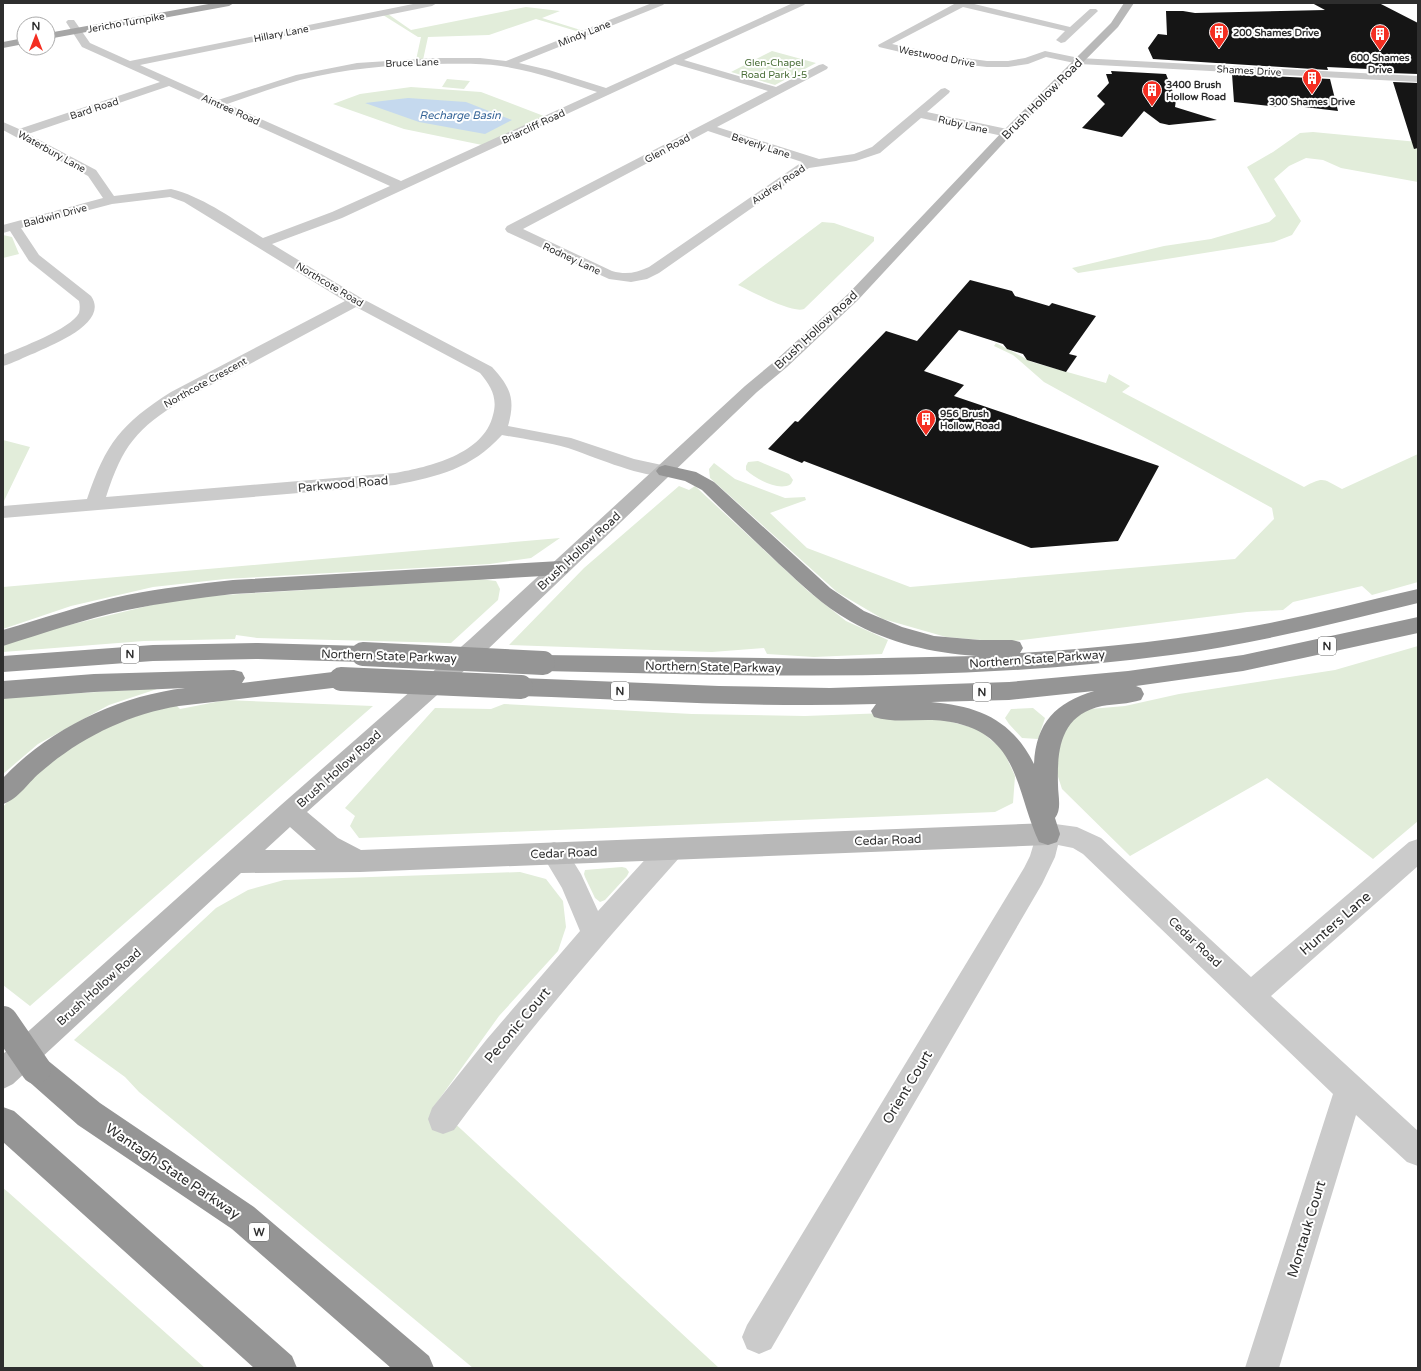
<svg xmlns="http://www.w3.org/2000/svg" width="1421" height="1371" font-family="'Varela Round',sans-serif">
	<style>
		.green { fill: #e2edda }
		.water { fill: #c5d9ee }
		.building { fill: #151515 }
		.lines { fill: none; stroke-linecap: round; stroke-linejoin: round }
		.street { fill: #cbcbcb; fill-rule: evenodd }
		.secondary { fill: #b8b8b8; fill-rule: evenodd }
		.primary { fill: #a6a6a6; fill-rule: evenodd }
		.highway { fill: #959595; fill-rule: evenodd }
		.highway-bridge-far1 { stroke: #959595; stroke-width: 24 }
		.highway-bridge { stroke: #959595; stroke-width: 30 }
		.labels { text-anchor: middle; stroke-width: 4; stroke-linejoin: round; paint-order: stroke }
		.far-street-label { font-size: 10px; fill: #2e2e2e; stroke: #fff }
		.far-poi-label { font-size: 10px; font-weight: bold; fill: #2e2e2e; stroke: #fff; text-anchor: start }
		.far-park-label { font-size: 10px; fill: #4a6e38; stroke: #fff }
		.far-water-label { font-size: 11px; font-style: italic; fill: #356497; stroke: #fff }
		.shield { fill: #fff; stroke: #6d6d6d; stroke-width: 1 }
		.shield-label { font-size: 11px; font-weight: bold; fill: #2e2e2e }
		.street-label { font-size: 12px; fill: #2e2e2e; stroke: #fff }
		.near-street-label { font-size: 14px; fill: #2e2e2e; stroke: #fff }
	</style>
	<rect width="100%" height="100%" fill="#fff"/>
	<!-- green -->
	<path class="green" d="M 526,7 L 560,11 L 542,18 L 587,32 L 583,33 L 536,19 L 489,35 L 428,37 L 423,60 L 416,60 L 421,37 L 418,37 L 383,15 L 388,14 L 411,30 Z
		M 772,51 L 816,63 L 775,85 L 731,72 Z
		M 447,79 L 470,81 L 464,89 L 442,87 Z
		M 411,87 L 481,92 L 549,118 L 487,146 L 404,129 L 333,104 L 360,94 Z
		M 1313,132 L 1418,142 L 1418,182 L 1341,168 L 1323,160 L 1306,158 L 1289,166 L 1274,179 L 1301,221 L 1292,235 L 1274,242 L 1078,273 L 1072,268 L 1164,246 L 1211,239 L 1269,222 L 1276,216 L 1247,167 L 1273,152 L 1300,133 Z
		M 822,222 L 834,223 L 874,237 L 874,241 L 804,309 C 792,314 751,291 738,285 Z
		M 3,235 L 12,237 L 19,254 L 3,258 Z
		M 996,343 L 1032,362 L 1106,383 L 1109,374 L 1130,386 L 1122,392 L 1304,487 C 1324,476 1323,479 1342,489 L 1418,454 L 1418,582 L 1372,595 L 1362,586 L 1293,602 L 1283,610 L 1247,612 L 1005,642 L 946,637 L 883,619 L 837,592 L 710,478 L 709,469 L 714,463 L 735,479 L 785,498 L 805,497 L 806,500 L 770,513 L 807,548 L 910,587 L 1235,559 L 1274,519 L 1272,508 L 1044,382 L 1013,355 L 994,346 Z
		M 3,440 L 30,447 L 3,503 Z
		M 758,461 L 789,474 L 793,480 L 791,484 C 779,492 756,479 746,470 L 746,466 L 748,462 Z
		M 679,486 L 689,490 L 695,486 L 808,591 L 846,621 L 888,640 L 882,654 L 814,657 L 767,654 L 764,648 L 712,652 L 509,645 L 584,568 Z
		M 560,538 L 531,558 L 490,564 L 225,579 L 153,587 L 71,606 L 3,629 L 3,587 Z
		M 479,579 L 496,581 L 500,589 L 498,600 L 451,643 L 257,638 L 236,635 L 235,639 L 144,641 L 3,652 L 3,641 L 160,603 L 209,596 Z
		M 1418,646 L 1418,821 L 1373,859 L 1267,778 L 1130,856 L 1062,789 L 1052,758 L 1058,731 L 1078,710 L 1125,706 L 1179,694 L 1335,670 Z
		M 160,688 L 109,705 L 38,744 L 3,774 L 3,698 Z
		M 226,700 L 373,706 L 30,1006 L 3,985 L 3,807 L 32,773 L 102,728 L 174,703 L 180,709 Z
		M 504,704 L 692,714 L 805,716 L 914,712 L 978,729 L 1003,750 L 1015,776 L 1013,803 L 995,812 L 359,838 L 350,826 L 355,816 L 345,808 L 435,708 L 491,709 Z
		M 1033,708 L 1045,718 L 1038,739 L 1022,738 L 1009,724 L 1005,718 L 1011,709 Z
		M 622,867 L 626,868 L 629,872 L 627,876 L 605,900 L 600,902 L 595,898 L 585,877 L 584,874 L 585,870 Z
		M 520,872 L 546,879 L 563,901 L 566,927 L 558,951 L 499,1016 L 435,1105 L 719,1368 L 473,1368 L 271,1200 L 139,1092 L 125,1077 L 74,1040 L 216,908 L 248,890 L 284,880 Z
		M 3,1188 L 8,1192 L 205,1368 L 3,1368 Z"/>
	<!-- water -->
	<path class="water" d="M 408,98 L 466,102 L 512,120 L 485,134 L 419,122 L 365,103 Z"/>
	<!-- building -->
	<path class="building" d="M 1312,3 L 1379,3 L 1418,23 L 1418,74 L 1390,73 L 1389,70 L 1327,67 L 1328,70 L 1153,59 L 1148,48 L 1158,34 L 1167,35 L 1166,11 L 1183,11 L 1195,13 L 1325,10 Z
		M 1111,71 L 1166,74 L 1176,100 L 1175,107 L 1217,120 L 1169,125 L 1160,123 L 1144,111 L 1122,137 L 1082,128 L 1105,104 L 1097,96 L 1109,83 L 1106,74 L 1112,74 Z
		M 1232,74 L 1330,79 L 1338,111 L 1279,104 L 1280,107 L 1234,102 Z
		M 1393,82 L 1418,83 L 1418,148 L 1414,149 Z
		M 970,280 L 1012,291 L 1015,296 L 1049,306 L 1052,303 L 1096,316 L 1069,354 L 1077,356 L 1066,372 L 1027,360 L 1023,354 L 1007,349 L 1003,344 L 959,330 L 924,371 L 964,385 L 954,396 L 1159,466 L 1118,541 L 1031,548 L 804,461 L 802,463 L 768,449 L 795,421 L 798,422 L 886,331 L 917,341 Z"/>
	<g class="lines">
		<!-- street -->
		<path class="street" d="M 418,3 L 437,3 L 432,6 L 140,65 L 218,100 L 296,75 L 357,63 L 434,58 L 480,58 L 506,61 L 652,3 L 665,3 L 663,5 L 519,63 L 549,70 L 606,88 L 793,3 L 806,3 L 804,5 L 684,60 L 776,87 L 819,65 L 823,64 L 828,67 L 827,69 L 717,127 L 819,159 L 854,154 L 872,147 L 941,89 L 945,88 L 950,91 L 949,93 L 927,112 L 1007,129 L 1011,131 L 1013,133 L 1011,135 L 1007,137 L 921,118 L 880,153 L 856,161 L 809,168 L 659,273 L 647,279 L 631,282 L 609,279 L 507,232 L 505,229 L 507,226 L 768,91 L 675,64 L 342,218 L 272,244 L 361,298 L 492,367 C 510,387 516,398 508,426 L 571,438 L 634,459 L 671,467 L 674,471 L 671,475 C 648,481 593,456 568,448 C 547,442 524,439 502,435 C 471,469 439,476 395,485 L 3,518 L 3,506 L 87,499 C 106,443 121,424 171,392 L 345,301 L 184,202 L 170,197 L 112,204 L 21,228 L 39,255 L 91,296 C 110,323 52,345 35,353 C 24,357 14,363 3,366 L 3,355 C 19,348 71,329 79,313 C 80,309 80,305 79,301 L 29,261 L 10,231 L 3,233 L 3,225 L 103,198 L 88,176 L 3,130 L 3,122 L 19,129 L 160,82 L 82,47 L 66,22 L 68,20 L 74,20 L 90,43 L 130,61 ZM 434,64 C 456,64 479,63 501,66 C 534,71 565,82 597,92 L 401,181 L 227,104 C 251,96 275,87 300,80 C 344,69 389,65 434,64 ZM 169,86 L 390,186 L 332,212 L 263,238 C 234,220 204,197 171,189 L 114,196 L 96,170 L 28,134 ZM 708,131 L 802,162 L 649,267 C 636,273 626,275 612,271 L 523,229 ZM 356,307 L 480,373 C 491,386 498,398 493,415 C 484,454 429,467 395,473 L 106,497 C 123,445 136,429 183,400 Z
			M 956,3 L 970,3 L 1070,27 L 1090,9 L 1096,9 L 1098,11 L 1065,42 L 1061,43 L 1056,40 L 1065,31 L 963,7 L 892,44 L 943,55 L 987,61 L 1008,61 L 1025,58 L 1045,51 L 1079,58 L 1418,76 L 1418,82 L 1079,64 L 1046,57 L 1028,64 L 1008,67 L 987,67 L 943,62 L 879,47 L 878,45 Z
			M 1048,823 L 1077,827 L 1101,838 L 1251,977 L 1409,842 L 1418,839 L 1418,866 L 1271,996 L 1418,1131 L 1418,1166 L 1407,1162 L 1356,1115 L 1279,1368 L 1245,1368 L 1333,1094 L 1083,854 L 1073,848 L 1058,845 L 1055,857 L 1042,884 L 771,1349 L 759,1354 L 747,1349 L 742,1337 L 747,1325 L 1024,868 L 1030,856 L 1039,826 Z
			M 671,838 L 680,841 L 684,849 L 680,857 C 601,945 524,1035 454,1130 L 443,1134 L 432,1130 L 428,1119 L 432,1108 L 487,1039 L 580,931 L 562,888 L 541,853 L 545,845 L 554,842 L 563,845 L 581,874 L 598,911 L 662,841 Z"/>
		<!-- secondary -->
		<path class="secondary" d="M 1124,3 L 1134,3 L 1118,27 L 1011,135 L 858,300 L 787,367 L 757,392 L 486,651 L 307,812 L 338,838 L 361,850 L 1048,823 L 1057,826 L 1060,834 L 1057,842 L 1048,845 L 360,872 L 241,873 L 13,1084 L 3,1089 L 3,1054 L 281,805 L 470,639 L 745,386 L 775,361 L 848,294 L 1003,131 L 1111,23 ZM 290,827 L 316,850 L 265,850 Z"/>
		<!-- primary -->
		<path class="primary" d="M 214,3 L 234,3 L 229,6 L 48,39 L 48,33 Z
			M 24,38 L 24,44 L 3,48 L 3,42 Z"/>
		<!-- highway -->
		<path class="highway" d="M 665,465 L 696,472 L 714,482 L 830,588 L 864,611 L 902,627 L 934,636 L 980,640 L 1012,640 L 1020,642 L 1023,648 L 1020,653 C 1103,648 1187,639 1270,623 C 1320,613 1369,600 1418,589 L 1418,603 C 1336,623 1255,644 1171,655 C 963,683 752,676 543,671 L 535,669 L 532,663 L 535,657 L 543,655 L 837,659 L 976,656 C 932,653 889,643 850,621 C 823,606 802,585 779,564 C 753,539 727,515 702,490 L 685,481 L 659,475 L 656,471 L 659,467 Z
			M 560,561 L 567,563 L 570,568 L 567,573 L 560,575 L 233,594 C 197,598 162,603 127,610 C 85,619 44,633 3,646 L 3,630 C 44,618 85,604 127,595 C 162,588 197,584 233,580 Z
			M 1418,617 L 1418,633 L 1243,671 L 1136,686 L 1141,688 L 1144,694 L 1141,700 C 1128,704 1115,704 1102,706 C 1060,715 1057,750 1058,785 C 1058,796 1062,809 1055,818 L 1060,834 L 1057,842 L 1048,845 L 1039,842 C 1014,788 1020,731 944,721 C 922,718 895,724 874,717 L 871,711 L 876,704 C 758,708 639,700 521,696 L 513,693 L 510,687 L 513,681 L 521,678 L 719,686 L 830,688 L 1009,682 L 1128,671 L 1243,655 ZM 1094,691 C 1056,703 1036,722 1034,764 C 1012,720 979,706 931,702 L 1009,700 Z
			M 258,643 L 363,646 L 371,648 L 374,654 L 371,660 L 363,662 L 258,659 L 153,661 L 3,672 L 3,656 L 153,645 Z
			M 234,670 L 242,672 L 245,678 L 242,683 L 341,671 L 349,673 L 352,679 L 349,685 L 341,687 L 179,706 C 129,714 80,738 42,771 C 29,781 19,799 3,804 L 3,778 C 49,729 118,696 185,688 L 94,692 L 3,699 L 3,681 L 94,674 Z
			M 36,1054 L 46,1059 L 100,1103 L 254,1207 L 429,1356 L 434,1368 L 391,1368 L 232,1229 L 78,1125 L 26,1079 L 21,1069 L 26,1059 Z
			M 3,1107 L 14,1111 L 292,1356 L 297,1368 L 254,1368 L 3,1142 Z"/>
		<!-- highway-bridge-far1 -->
		<path class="highway-bridge-far1" d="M 363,654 L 543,663
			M 341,679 L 521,687"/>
		<!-- highway-bridge -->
		<path class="highway-bridge" d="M 3,1021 L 36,1069"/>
	</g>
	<!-- icons -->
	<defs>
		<symbol id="building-pin" viewBox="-11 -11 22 30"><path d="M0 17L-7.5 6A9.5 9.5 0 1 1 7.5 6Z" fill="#f42e21" stroke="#fff"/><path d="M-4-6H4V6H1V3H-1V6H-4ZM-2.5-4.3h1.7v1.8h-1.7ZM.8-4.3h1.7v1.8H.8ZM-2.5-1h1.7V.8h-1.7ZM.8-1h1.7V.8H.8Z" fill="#fff"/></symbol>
	</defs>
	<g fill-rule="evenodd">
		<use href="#building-pin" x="1208" y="21" width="22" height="30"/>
		<use href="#building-pin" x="1369" y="23" width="22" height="30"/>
		<use href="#building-pin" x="1301" y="67" width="22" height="30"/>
		<use href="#building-pin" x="1141" y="79" width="22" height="30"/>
		<use href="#building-pin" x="915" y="408" width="22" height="30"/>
	</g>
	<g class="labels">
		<!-- far-street labels -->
		<g class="far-street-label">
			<text transform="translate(126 22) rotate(-10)" y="4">Jericho Turnpike</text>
			<text transform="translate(281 33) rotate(-11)" y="4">Hillary Lane</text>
			<text transform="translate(584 33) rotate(-22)" y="4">Mindy Lane</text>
			<text transform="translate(937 56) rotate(11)" y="4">Westwood Drive</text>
			<text transform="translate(412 62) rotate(-2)" y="4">Bruce Lane</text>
			<text transform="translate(1249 70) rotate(3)" y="4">Shames Drive</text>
			<text transform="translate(94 108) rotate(-18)" y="4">Bard Road</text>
			<text transform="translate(231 109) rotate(24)" y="4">Aintree Road</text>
			<text transform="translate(963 124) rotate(13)" y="4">Ruby Lane</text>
			<text transform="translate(533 126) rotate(-25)" y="4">Briarcliff Road</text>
			<text transform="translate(761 145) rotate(18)" y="4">Beverly Lane</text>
			<text transform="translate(667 148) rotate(-28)" y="4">Glen Road</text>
			<text transform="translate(52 151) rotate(29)" y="4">Waterbury Lane</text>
			<text transform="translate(778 184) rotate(-34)" y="4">Audrey Road</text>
			<text transform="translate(55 215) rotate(-15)" y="4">Baldwin Drive</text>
			<text transform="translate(572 258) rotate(25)" y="4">Rodney Lane</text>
			<text transform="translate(330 284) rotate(31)" y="4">Northcote Road</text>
			<text transform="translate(205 382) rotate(-29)" y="4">Northcote Crescent</text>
		</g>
		<!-- far-poi labels -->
		<g class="far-poi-label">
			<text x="1233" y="36">200 Shames Drive</text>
			<text x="1380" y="61" text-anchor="middle">600 Shames<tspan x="1380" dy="12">Drive</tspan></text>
			<text x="1166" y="88">3400 Brush<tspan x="1166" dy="12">Hollow Road</tspan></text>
			<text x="1312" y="105" text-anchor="middle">300 Shames Drive</text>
			<text x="940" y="417">956 Brush<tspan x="940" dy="12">Hollow Road</tspan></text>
		</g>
		<!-- far-park labels -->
		<g class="far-park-label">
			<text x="774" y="66">Glen-Chapel<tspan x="774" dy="12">Road Park J-5</tspan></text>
		</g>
		<!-- far-water labels -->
		<g class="far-water-label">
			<text x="460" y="119">Recharge Basin</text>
		</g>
		<!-- shield labels -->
		<g class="shield">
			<rect x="1318" y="637" width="18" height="18" rx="3"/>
			<rect x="121" y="645" width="18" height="18" rx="3"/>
			<rect x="611" y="682" width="18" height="18" rx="3"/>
			<rect x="973" y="683" width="18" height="18" rx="3"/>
			<rect x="249" y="1223" width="20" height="18" rx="3"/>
		</g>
		<g class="shield-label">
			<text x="1327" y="650">N</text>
			<text x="130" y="658">N</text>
			<text x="620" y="695">N</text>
			<text x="982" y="696">N</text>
			<text x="259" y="1236">W</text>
		</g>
		<!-- street labels -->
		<g class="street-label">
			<text transform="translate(1042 99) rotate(-45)" y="4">Brush Hollow Road</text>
			<text transform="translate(816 330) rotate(-43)" y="4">Brush Hollow Road</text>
			<text transform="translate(343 484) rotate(-5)" y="4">Parkwood Road</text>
			<text transform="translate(579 551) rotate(-43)" y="4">Brush Hollow Road</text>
			<text transform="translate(389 656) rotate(2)" y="4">Northern State Parkway</text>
			<text transform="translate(1037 659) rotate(-4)" y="4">Northern State Parkway</text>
			<text transform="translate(713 667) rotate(1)" y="4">Northern State Parkway</text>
			<text transform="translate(339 769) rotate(-42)" y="4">Brush Hollow Road</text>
			<text transform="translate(888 840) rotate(-2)" y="4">Cedar Road</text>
			<text transform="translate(564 853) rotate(-2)" y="4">Cedar Road</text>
			<text transform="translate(1195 942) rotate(43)" y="4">Cedar Road</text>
			<text transform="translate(99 987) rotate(-42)" y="4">Brush Hollow Road</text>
		</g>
		<!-- near-street labels -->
		<g class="near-street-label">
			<text transform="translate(1335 923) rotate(-41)" y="5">Hunters Lane</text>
			<text transform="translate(517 1025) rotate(-50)" y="5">Peconic Court</text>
			<text transform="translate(907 1087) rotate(-59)" y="5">Orient Court</text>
			<text transform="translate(173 1171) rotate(34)" y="5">Wantagh State Parkway</text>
			<text transform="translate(1306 1229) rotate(-73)" y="5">Montauk Court</text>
		</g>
	</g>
	<!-- border -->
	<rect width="1421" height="1371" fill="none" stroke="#2e2e2e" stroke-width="8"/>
	<!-- north arrow -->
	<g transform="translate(36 36)"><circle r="19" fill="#ffffff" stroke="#ababab"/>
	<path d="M0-3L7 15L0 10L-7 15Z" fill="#f42e21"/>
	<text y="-6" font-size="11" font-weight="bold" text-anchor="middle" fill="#2e2e2e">N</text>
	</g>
</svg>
